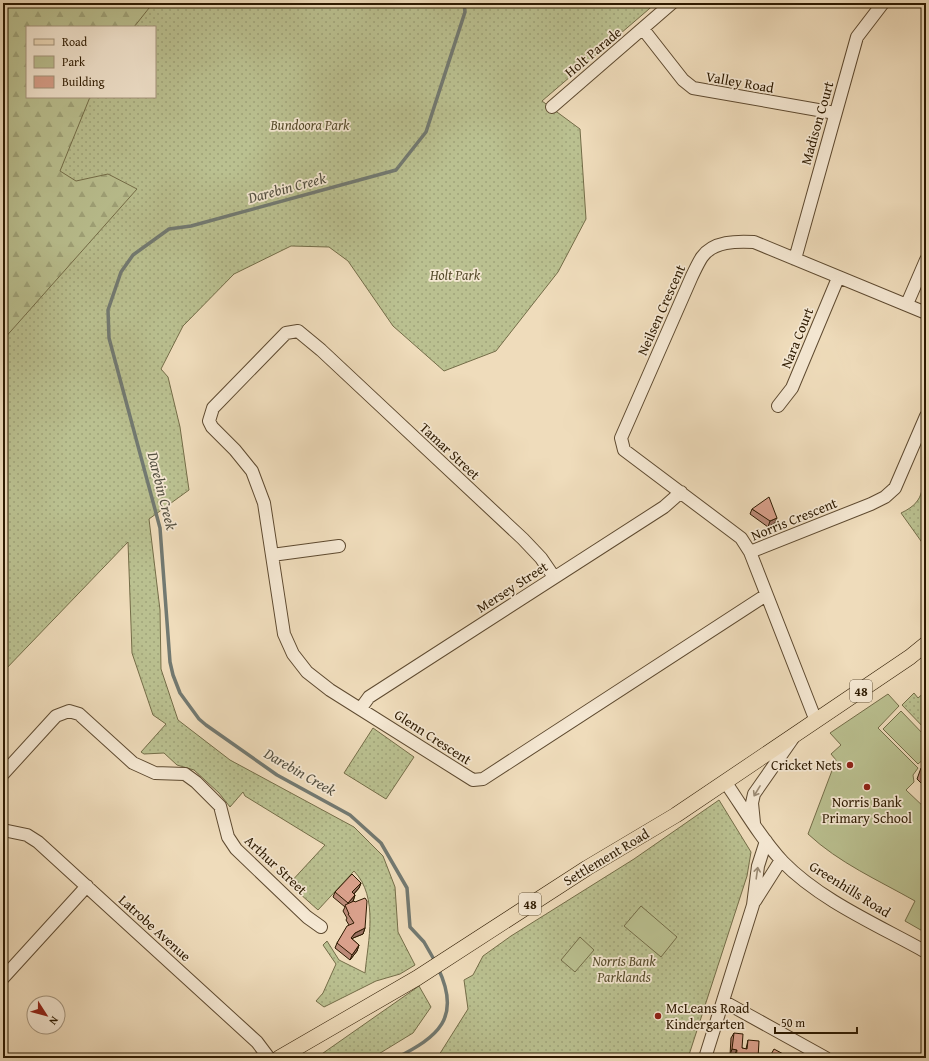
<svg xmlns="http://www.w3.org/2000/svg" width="929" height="1061" font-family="'Gentium Book Plus',serif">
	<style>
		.green { fill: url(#green-dots); stroke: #746d48; fill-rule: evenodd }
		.forest { fill: url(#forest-firs); stroke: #746d48 }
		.pitch { fill: #bac090; stroke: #746d48 }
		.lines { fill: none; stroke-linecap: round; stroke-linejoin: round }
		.stream { stroke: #727971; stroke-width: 3.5 }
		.minor-casing { stroke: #5e4a30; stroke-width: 14 }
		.major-casing { stroke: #2d1a01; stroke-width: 16 }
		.minor { stroke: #f5e8d3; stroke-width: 12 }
		.major { stroke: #efdcbb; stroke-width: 15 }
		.wall { fill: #bb8a78; stroke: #2d1a01 }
		.shaded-wall { fill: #987061; stroke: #2d1a01 }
		.building { fill: #d9a08b; stroke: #2d1a01 }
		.oneway { stroke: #9b8b74 }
		.poi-dot { fill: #8f2418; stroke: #f5e8d3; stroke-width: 1.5 }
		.labels { text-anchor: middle; stroke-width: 3.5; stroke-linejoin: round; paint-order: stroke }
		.shield { fill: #f5e8d3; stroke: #695840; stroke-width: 1 }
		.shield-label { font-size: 13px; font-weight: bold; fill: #2d1a01 }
		.street-label { font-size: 14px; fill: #2d1a01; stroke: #f5e8d3 }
		.park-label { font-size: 14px; font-style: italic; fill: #574c2c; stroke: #f5e8d3 }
		.poi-label { font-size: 14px; fill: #2d1a01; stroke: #f5e8d3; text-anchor: end }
		.water-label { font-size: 15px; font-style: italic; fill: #555142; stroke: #f5e8d3 }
	</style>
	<defs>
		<pattern id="green-dots" width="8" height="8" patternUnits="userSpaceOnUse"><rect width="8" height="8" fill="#bac090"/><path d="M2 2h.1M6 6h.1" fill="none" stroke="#a0a47a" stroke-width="1.8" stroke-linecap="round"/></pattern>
		<pattern id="forest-firs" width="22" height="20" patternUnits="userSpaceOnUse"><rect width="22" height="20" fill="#bac090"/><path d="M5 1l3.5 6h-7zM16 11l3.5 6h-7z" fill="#a0a47a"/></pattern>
	</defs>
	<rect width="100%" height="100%" fill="#efdcbb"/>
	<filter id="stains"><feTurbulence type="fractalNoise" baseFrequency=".005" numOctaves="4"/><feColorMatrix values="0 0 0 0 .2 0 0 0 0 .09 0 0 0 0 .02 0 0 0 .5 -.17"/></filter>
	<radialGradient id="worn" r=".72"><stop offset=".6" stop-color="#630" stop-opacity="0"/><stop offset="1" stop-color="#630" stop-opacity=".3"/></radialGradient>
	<!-- green -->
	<path class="green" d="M 3,3 L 656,3 L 542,101 L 580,129 L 586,219 L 558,272 L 496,351 L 444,371 L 393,326 L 348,261 L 329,247 L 291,246 L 234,274 L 183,326 L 161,369 L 168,377 L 180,427 L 189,490 L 149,519 L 160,610 L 161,669 L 178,720 L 230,760 L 354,827 L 383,856 L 395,887 L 398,932 L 415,965 L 400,974 L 376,981 L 324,1007 L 316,1001 L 323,993 L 336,964 L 323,945 L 327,941 L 339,960 L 365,973 C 368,941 379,897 354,871 L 318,910 L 289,884 L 325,845 L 245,796 L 243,792 L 230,807 L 219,793 L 194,770 L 177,765 L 164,753 L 144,754 L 141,752 L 166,724 L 153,715 L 132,653 L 128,542 L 3,672 ZM 27,27 L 155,27 L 155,97 L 27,97 Z
		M 926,460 L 926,548 L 901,513 C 929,500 920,485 926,460 Z
		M 926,691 L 926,730 L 902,705 L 914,693 L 918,698 Z
		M 373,728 L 414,757 L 386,799 L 344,773 Z
		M 719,800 L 751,852 L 747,876 L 688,1058 L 434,1058 L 439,1055 L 468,1009 L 464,980 L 473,975 L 483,956 L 511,936 L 634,859 Z
		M 419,986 L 431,1007 L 413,1033 L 372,1058 L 316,1058 Z"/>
	<!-- forest -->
	<path class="forest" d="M 3,3 L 153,3 L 134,27 L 27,27 L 27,97 L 90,97 L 60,171 L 76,181 L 108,174 L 137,189 L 3,340 Z"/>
	<!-- pitch -->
	<path class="pitch" d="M 888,694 L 899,706 L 878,728 L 918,768 L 913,775 L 914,782 L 906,790 L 926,809 L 926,933 L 905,921 L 915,901 C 878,880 839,863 808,834 L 836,760 L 831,754 L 841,745 L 830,733 Z
		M 901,711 L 926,737 L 926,757 L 918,764 L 883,729 Z
		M 641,906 L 677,937 L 661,957 L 624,926 Z
		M 580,937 L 594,950 L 575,972 L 561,960 Z"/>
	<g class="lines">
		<!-- stream -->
		<path class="stream" d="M 436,963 L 424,942 L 410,927 L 407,888 L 381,843 L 350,815 L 277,775 L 206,725 L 199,719 L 180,693 L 173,675 L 170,662 L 160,528 L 109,338 L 108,310 L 121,272 L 133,255 L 169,229 L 191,226 L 396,170 L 426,132 L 465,12 L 464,3
			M 396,1058 C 438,1037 462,1018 438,968"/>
		<defs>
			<path id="minor" d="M 643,29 L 683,80 L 693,88 L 835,113
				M 552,107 L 672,3
				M 795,259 L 857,37 L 883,3
				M 907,304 L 926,260
				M 778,406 L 792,388 L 838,278
				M 750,552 L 741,538 L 624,450 L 621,438 L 692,276 C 695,270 698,263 702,257 C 713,241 737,241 754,242 L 926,313
				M 272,555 L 339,546
				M 554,577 L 541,558 L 523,539 L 321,350 L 298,331 L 286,333 L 213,408 L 209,421 L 212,427 L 235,450 L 252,471 L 264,503 L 284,634 L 293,654 L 307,672 L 330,690 L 473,780 L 483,779 L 766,595
				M 361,708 L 369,697 L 664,507 L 681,492
				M 816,721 L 750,552 L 871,504 L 885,497 L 895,488 L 926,416
				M 3,774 L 56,716 L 69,711 L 79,714 L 133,763 L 155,773 L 185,774 L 196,782 L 220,806 L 228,837 L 236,849 L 307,917 L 321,927
				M 726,783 C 744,809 761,839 783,862 C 821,901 880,926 926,952
				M 754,823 L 752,803 L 754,794 L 793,738
				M 3,830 L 27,835 L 38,842 L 257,1042 L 269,1058
				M 755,901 L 781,860
				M 3,978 L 87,886
				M 723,1001 L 826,1058
				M 705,1058 L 753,905 L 758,866 L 766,841"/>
			<path id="major" d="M 279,1058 L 417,978 L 587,868 L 676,815 L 910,657 L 926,644"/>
		</defs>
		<!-- minor casing -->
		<use href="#minor" class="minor-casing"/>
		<!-- major casing -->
		<use href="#major" class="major-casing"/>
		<!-- minor -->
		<use href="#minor" class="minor"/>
		<!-- major -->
		<use href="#major" class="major"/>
	</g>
	<!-- wall -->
	<path class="wall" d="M 752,509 L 775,523 L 768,527 L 750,514 Z
		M 926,763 L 926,788 L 917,779 L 921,768 Z
		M 361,883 L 359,888 L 354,894 L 355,895 L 353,902 L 365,928 L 363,934 L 353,938 L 352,939 L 359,945 L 357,951 L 350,960 L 335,948 L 337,943 L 349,925 L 346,920 L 347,918 L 343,911 L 345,907 L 333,897 L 335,892 Z
		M 734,1033 L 742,1048 L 746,1049 L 748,1040 L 758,1058 L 734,1058 L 734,1055 L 730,1055 L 731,1038 Z"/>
	<!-- shaded-wall -->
	<path class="shaded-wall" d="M 777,518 L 775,523 L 768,527 L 770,521 Z
		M 361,883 L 359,888 L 350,898 L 352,892 Z
		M 355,895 L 353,901 L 347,908 L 348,903 Z
		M 365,928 L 363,934 L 353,938 L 349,944 L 351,938 L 355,933 Z
		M 359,945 L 357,951 L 350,960 L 352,955 Z
		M 732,1049 L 737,1050 L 734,1055 L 730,1055 Z"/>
	<!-- building -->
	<path class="building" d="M 769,497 L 777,518 L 770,521 L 752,509 Z
		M 926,763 L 926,773 L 921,768 Z
		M 352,874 L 361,883 L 352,892 L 355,895 L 348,903 L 335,892 Z
		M 365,898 L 367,901 L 365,928 L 355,933 L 351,938 L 359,945 L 352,955 L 337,943 L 347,926 L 354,923 L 348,914 L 349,914 L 345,905 L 354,901 L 355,902 Z
		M 734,1033 L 743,1034 L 742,1048 L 747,1049 L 748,1040 L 759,1041 L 758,1058 L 736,1058 L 737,1050 L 732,1049 Z
		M 774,1049 L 785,1055 L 785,1054 L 790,1056 L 790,1058 L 769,1058 Z"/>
	<!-- one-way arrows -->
	<defs><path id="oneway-shaft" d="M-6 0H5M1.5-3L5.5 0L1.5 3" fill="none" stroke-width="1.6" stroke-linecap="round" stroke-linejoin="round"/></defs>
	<g class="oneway">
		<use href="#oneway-shaft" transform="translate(757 791) rotate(121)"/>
		<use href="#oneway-shaft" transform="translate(757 873) rotate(-82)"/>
	</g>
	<!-- markers -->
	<g class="poi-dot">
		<circle cx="850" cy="765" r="4"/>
		<circle cx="867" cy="787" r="4"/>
		<circle cx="658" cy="1016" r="4"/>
	</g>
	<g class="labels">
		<!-- shield labels -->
		<g class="shield">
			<rect x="850" y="680" width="22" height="22" rx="3"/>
			<rect x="519" y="893" width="22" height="22" rx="3"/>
		</g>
		<g class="shield-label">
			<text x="861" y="696">48</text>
			<text x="530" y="909">48</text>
		</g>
		<!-- street labels -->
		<g class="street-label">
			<text transform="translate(593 52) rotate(-40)" y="5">Holt Parade</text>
			<text transform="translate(740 82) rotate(10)" y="5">Valley Road</text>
			<text transform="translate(817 123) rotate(-74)" y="5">Madison Court</text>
			<text transform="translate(661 310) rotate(-66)" y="5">Neilsen Crescent</text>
			<text transform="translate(797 338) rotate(-68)" y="5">Nara Court</text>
			<text transform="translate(450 451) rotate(43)" y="5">Tamar Street</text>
			<text transform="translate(794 519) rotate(-22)" y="5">Norris Crescent</text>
			<text transform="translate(512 587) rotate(-33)" y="5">Mersey Street</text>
			<text transform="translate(433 737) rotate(33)" y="5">Glenn Crescent</text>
			<text transform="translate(606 857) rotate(-31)" y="5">Settlement Road</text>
			<text transform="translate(276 865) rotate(43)" y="5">Arthur Street</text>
			<text transform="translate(850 889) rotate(32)" y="5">Greenhills Road</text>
			<text transform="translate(155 928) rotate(42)" y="5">Latrobe Avenue</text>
		</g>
		<!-- park labels -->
		<g class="park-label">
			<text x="310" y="130">Bundoora Park</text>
			<text x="455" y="280">Holt Park</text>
			<text x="624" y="966">Norris Bank<tspan x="624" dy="16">Parklands</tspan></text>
		</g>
		<!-- poi labels -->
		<g class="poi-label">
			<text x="842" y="770">Cricket Nets</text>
			<text x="867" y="807" text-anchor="middle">Norris Bank<tspan x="867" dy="16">Primary School</tspan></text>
			<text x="666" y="1013" text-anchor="start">McLeans Road<tspan x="666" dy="16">Kindergarten</tspan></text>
		</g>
		<!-- water labels -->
		<g class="water-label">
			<text transform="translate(287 188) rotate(-15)" y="5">Darebin Creek</text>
			<text transform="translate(162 491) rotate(76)" y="5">Darebin Creek</text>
			<text transform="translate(300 772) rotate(30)" y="5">Darebin Creek</text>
		</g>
	</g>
	<!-- margin -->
	<rect width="929" height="1061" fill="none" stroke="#efdcbb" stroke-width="16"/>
	<rect x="4" y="4" width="921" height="1053" fill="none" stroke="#2d1a01" stroke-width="2"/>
	<rect x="8" y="8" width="913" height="1045" fill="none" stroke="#2d1a01"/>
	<!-- legend -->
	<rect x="26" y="26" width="130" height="72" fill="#f5e8d3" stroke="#a5967f"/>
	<rect x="34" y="39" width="20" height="6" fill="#efdcbb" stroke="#a5967f"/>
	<text x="62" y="46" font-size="12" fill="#2d1a01">Road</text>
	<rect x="34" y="56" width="20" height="12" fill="#bac090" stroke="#a5967f"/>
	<text x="62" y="66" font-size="12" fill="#2d1a01">Park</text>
	<rect x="34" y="76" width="20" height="12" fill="#d9a08b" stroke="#a5967f"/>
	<text x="62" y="86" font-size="12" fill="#2d1a01">Building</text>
	<!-- north arrow -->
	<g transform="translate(46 1015) rotate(126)"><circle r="19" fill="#f5e8d3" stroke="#a5967f"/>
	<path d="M0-3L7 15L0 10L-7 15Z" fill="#8f2418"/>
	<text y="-6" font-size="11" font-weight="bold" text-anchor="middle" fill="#2d1a01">N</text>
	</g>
	<!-- scale -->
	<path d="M775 1027v6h82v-6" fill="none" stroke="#2d1a01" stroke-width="2"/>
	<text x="781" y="1027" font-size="12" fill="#2d1a01" stroke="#f5e8d3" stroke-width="3" paint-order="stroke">50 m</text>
	<rect width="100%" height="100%" filter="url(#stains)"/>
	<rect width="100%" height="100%" fill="url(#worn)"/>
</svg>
